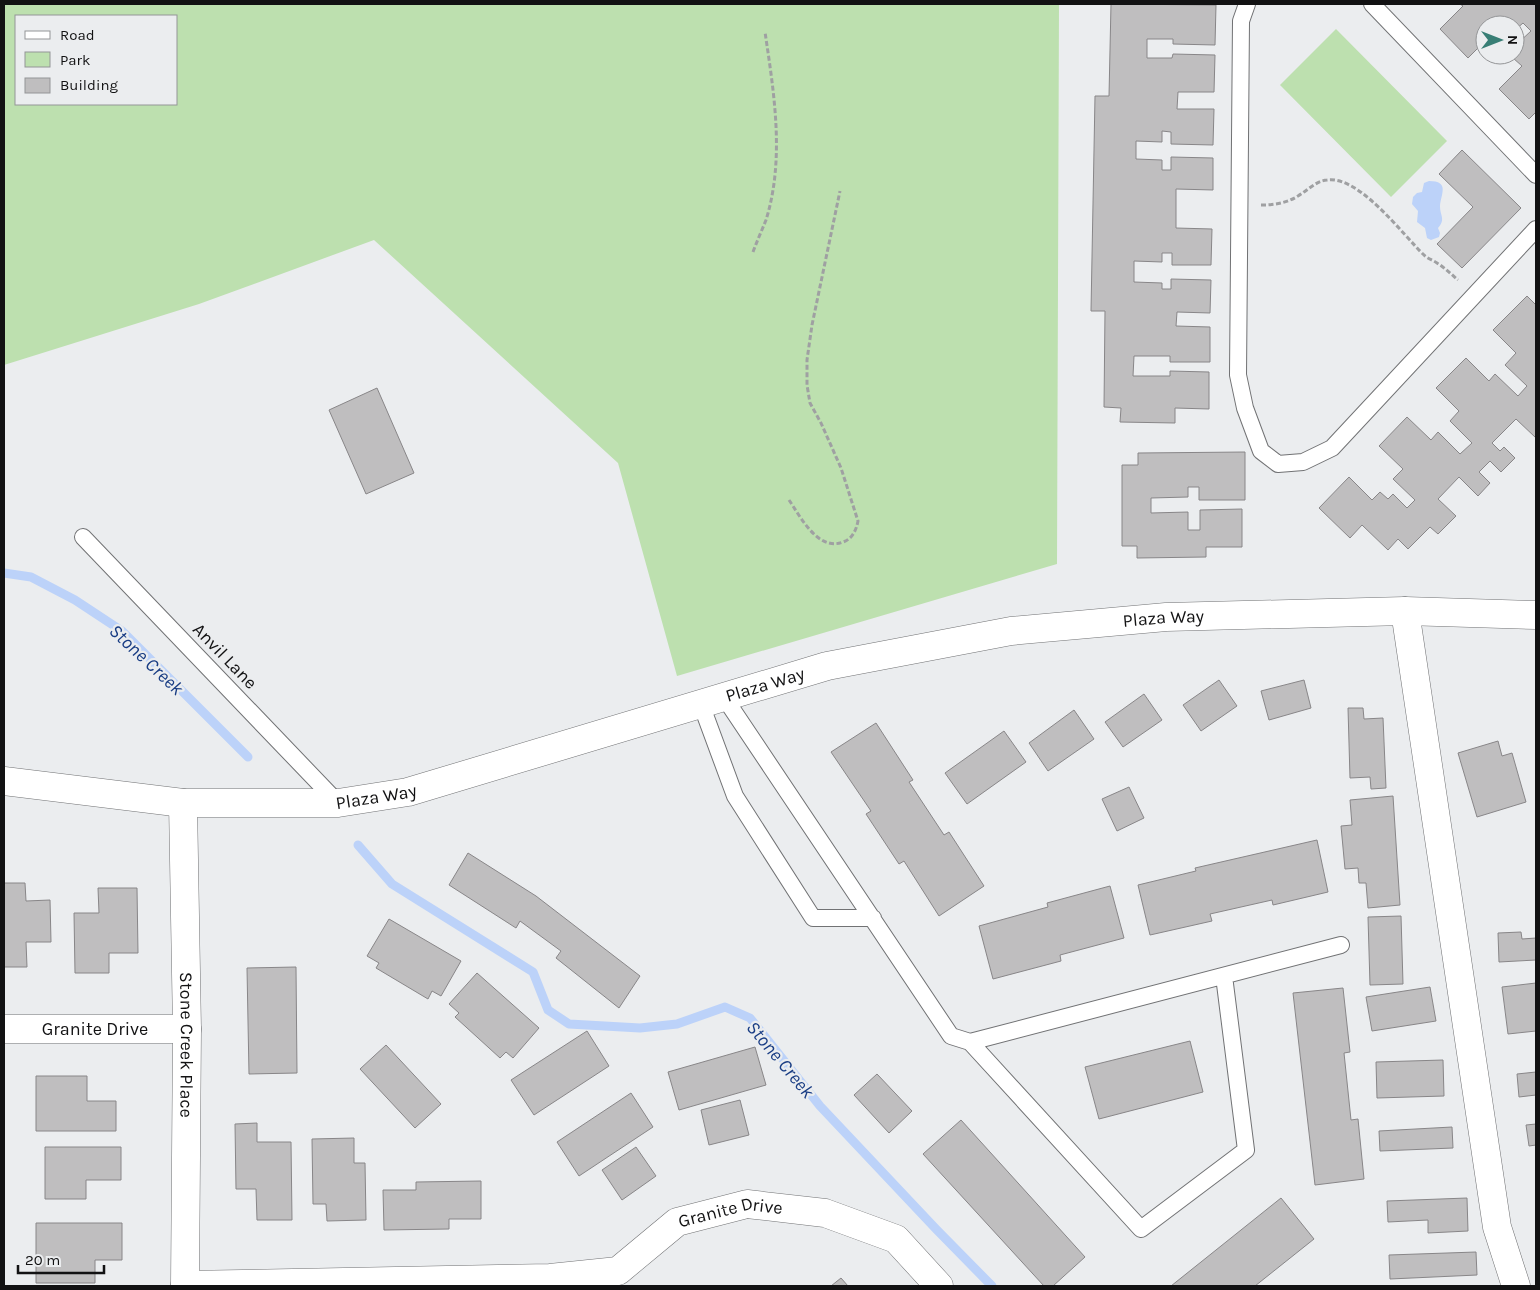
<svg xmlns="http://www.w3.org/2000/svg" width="1540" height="1290" font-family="Karla,sans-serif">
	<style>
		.green { fill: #bde0af; fill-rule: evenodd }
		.water { fill: #bcd2f9 }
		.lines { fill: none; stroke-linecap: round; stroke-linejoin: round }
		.stream { stroke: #bcd2f9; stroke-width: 9 }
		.building { fill: #bfbebf; stroke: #888688 }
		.service-casing { stroke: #717274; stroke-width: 18 }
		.minor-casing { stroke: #717274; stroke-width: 29 }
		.secondary-casing { stroke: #717274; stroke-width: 29 }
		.path { stroke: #9fa0a2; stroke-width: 3; stroke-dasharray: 5 2.5; stroke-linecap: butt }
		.service { stroke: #fff; stroke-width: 16 }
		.minor { stroke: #fff; stroke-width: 28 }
		.secondary { stroke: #fff; stroke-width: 28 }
		.labels { text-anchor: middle; stroke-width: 4.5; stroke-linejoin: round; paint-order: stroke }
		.street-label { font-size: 18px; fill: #121213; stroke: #ebedef }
		.water-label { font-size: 19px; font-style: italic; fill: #193d84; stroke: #ebedef }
	</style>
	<rect width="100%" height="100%" fill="#ebedef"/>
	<!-- green -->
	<path class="green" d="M 4,4 L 1059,4 L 1057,564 L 677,676 L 618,463 L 374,240 L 199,304 L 4,365 ZM 16,16 L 176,16 L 176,104 L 16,104 Z
		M 1336,29 L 1447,141 L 1391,197 L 1280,85 Z"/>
	<!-- water -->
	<path class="water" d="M 1429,181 C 1450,181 1441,194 1440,206 C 1440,216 1446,219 1438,228 L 1440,233 L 1439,237 L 1431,240 L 1427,238 L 1425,228 L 1417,222 L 1418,211 L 1412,204 L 1413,197 L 1417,193 L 1422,192 L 1424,183 Z"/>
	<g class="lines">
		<!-- stream -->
		<path class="stream" d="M 4,573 L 31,577 L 75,600 L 122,631 L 248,757
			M 358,845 L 392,884 L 533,972 L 548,1010 L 569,1024 L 640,1028 L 677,1024 L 725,1007 L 750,1018 L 820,1106 L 936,1229 L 992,1286"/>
	</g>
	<!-- building -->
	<path class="building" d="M 1111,4 L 1216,5 L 1215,45 L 1173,44 L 1173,39 L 1147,39 L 1147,58 L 1172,58 L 1173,54 L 1215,55 L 1214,92 L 1178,92 L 1177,109 L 1214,109 L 1213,145 L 1171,144 L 1171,132 L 1162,131 L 1162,142 L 1136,141 L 1136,159 L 1162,160 L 1162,170 L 1171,170 L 1171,157 L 1213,158 L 1213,190 L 1176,189 L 1176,228 L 1212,229 L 1211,265 L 1172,265 L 1172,253 L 1162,253 L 1162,262 L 1134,261 L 1134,282 L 1162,283 L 1162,289 L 1171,289 L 1171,279 L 1211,280 L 1210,313 L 1177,312 L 1176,326 L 1210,327 L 1210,362 L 1170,362 L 1170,356 L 1134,356 L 1133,376 L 1170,376 L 1170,371 L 1209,372 L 1209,409 L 1175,408 L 1175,423 L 1120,422 L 1121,408 L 1104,407 L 1105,311 L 1091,311 L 1095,96 L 1109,96 Z
		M 1460,4 L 1536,4 L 1536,112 L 1529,119 L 1499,89 L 1522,66 L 1513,58 L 1521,50 L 1516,45 L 1531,31 L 1523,23 L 1515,30 L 1515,25 L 1485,25 L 1485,41 L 1468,58 L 1440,29 L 1463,6 Z
		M 1462,150 L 1521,208 L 1462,268 L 1437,244 L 1473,207 L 1439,174 Z
		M 1527,296 L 1536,305 L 1536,438 L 1516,419 L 1492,443 L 1500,451 L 1504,447 L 1515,458 L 1501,472 L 1490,461 L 1479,472 L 1490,483 L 1478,496 L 1459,477 L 1438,499 L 1456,516 L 1438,534 L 1430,527 L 1408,549 L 1398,539 L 1388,550 L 1362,525 L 1350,538 L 1319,508 L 1349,477 L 1372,500 L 1380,492 L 1388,499 L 1393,494 L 1407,508 L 1415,500 L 1393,479 L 1403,469 L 1379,446 L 1407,417 L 1431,440 L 1438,432 L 1460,454 L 1472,443 L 1450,421 L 1459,411 L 1436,388 L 1466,358 L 1489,381 L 1495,374 L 1518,396 L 1527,386 L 1505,365 L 1516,353 L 1493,330 Z
		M 377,388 L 414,473 L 366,494 L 329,410 Z
		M 1245,452 L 1245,500 L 1199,500 L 1199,487 L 1188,487 L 1188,497 L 1151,498 L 1151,513 L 1188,512 L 1188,530 L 1200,530 L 1200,510 L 1242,509 L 1242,547 L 1206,547 L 1206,557 L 1137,558 L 1137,546 L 1122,546 L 1122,465 L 1138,465 L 1138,453 Z
		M 1219,680 L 1237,706 L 1201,731 L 1183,705 Z
		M 1304,680 L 1311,708 L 1269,720 L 1261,691 Z
		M 1144,694 L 1162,720 L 1123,747 L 1105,722 Z
		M 1348,708 L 1363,708 L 1364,719 L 1383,718 L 1386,788 L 1371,789 L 1370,777 L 1350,778 Z
		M 1074,710 L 1094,739 L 1048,771 L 1029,743 Z
		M 876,723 L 913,780 L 909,782 L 944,835 L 949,832 L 984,886 L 939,916 L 904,861 L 899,864 L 866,814 L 871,811 L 831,752 Z
		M 1004,731 L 1026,762 L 967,804 L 945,773 Z
		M 1498,741 L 1502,756 L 1512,753 L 1526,802 L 1477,817 L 1458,753 Z
		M 1129,787 L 1144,818 L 1117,831 L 1102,799 Z
		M 1393,796 L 1400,905 L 1368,908 L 1366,883 L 1359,883 L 1358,868 L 1345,869 L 1341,826 L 1352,825 L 1350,800 Z
		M 1317,840 L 1328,892 L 1273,905 L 1272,900 L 1210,914 L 1212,921 L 1150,935 L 1138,885 L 1196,871 L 1195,868 Z
		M 468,853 L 536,896 L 640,976 L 619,1008 L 556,958 L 561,951 L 520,921 L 516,928 L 449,885 Z
		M 4,883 L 25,883 L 26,901 L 50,900 L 51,942 L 26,942 L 27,967 L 4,967 Z
		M 1110,886 L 1124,938 L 1060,955 L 1061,961 L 993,979 L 979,926 L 1048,907 L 1047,903 Z
		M 98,888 L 137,888 L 138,953 L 109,953 L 109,973 L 75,973 L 74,913 L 99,913 Z
		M 1401,916 L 1403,984 L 1370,985 L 1368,917 Z
		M 389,919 L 461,961 L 441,996 L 432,991 L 428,999 L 376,968 L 379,963 L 367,956 Z
		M 1521,932 L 1522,939 L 1536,938 L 1536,960 L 1499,962 L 1498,933 Z
		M 296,967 L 297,1073 L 249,1074 L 247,968 Z
		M 477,973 L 539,1028 L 513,1058 L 506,1052 L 500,1058 L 455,1017 L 459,1013 L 449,1004 Z
		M 1536,983 L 1536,1031 L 1508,1034 L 1502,987 Z
		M 1430,987 L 1436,1021 L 1372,1031 L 1366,997 Z
		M 1343,988 L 1350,1052 L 1344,1053 L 1351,1120 L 1358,1119 L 1364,1179 L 1315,1185 L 1293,993 Z
		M 587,1031 L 609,1066 L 534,1115 L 511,1080 Z
		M 1190,1041 L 1203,1092 L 1099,1119 L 1085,1067 Z
		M 386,1045 L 441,1104 L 415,1128 L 360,1069 Z
		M 755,1047 L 766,1085 L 679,1110 L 668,1072 Z
		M 1443,1060 L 1444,1096 L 1377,1098 L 1376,1062 Z
		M 1536,1072 L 1536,1095 L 1519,1097 L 1517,1074 Z
		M 877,1074 L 912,1111 L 889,1133 L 854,1095 Z
		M 36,1076 L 87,1076 L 87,1101 L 116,1101 L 116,1131 L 36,1131 Z
		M 631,1093 L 653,1127 L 579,1176 L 557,1142 Z
		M 740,1100 L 749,1135 L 709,1145 L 701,1110 Z
		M 961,1120 L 1085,1257 L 1053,1286 L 1044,1286 L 923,1154 Z
		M 257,1123 L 257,1142 L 291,1142 L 292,1220 L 257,1220 L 256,1189 L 236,1189 L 235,1124 Z
		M 1536,1124 L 1536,1145 L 1529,1146 L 1526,1125 Z
		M 1452,1127 L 1453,1148 L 1380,1151 L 1379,1131 Z
		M 354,1138 L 354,1163 L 365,1163 L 366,1220 L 327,1221 L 326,1204 L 313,1204 L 312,1139 Z
		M 45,1147 L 121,1147 L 121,1180 L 86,1180 L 86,1199 L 45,1199 Z
		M 636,1147 L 656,1176 L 622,1200 L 602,1170 Z
		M 481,1181 L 481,1219 L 449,1219 L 449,1229 L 384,1230 L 383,1190 L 416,1190 L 416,1182 Z
		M 1281,1198 L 1314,1239 L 1255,1286 L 1171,1286 Z
		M 1467,1198 L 1468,1231 L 1428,1233 L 1428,1220 L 1388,1222 L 1387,1201 Z
		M 36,1223 L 122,1223 L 122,1260 L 95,1260 L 95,1283 L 36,1283 Z
		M 1476,1252 L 1477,1275 L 1390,1279 L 1389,1255 Z
		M 841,1278 L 848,1286 L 831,1286 Z"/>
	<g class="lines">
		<defs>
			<path id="service" d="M 1247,4 L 1241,21 L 1238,375 L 1245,408 L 1261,451 L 1278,464 L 1303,462 L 1332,448 L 1536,229
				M 1372,4 L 1536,175
				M 83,537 L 338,803
				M 724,697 L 951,1036 L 970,1042 L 1341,945
				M 701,704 L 735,796 L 813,918 L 873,918
				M 970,1042 L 1141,1229 L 1246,1150 L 1224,976"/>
			<g id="minor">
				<path d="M 1405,611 L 1497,1227 L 1516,1286"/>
				<path id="s1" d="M 183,803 L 187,1029 L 185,1286"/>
				<path id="s2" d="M 4,1029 L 187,1029"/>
				<path id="s3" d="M 185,1285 L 550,1278 L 618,1271 L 677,1222 L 747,1204 L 825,1213 L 896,1239 L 939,1286"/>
			</g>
			<g id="secondary">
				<path id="s4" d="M 4,781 L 183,803 L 338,803 L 408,792 L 827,666 L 1011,631 L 1166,617 L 1405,611 L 1536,615"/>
			</g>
		</defs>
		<!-- service casing -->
		<use href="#service" class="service-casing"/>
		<!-- minor casing -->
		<use href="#minor" class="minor-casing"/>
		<!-- secondary casing -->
		<use href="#secondary" class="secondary-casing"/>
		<!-- path -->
		<path class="path" d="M 1261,205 C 1274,205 1287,203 1298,196 C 1308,190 1316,181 1327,180 C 1359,175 1403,235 1424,255 C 1428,259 1433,260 1437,263 C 1445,268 1451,274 1458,280
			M 753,252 C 757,241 762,230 766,220 C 785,159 774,93 765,32
			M 789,500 C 800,516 818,552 843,542 C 852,539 856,531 858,521 L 841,468 L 821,423 L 810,403 L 807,385 L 807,360 L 812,325 L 840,191"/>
		<!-- service -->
		<use href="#service" class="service"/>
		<!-- minor -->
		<use href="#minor" class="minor"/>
		<!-- secondary -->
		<use href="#secondary" class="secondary"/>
	</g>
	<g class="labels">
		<!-- street labels -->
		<g class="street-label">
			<text dy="6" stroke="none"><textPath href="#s4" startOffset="1184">Plaza Way</textPath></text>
			<text transform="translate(225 656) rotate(46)" y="6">Anvil Lane</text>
			<text dy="6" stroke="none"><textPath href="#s4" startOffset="779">Plaza Way</textPath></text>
			<text dy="6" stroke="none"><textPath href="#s4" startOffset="374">Plaza Way</textPath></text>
			<text dy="6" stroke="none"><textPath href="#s2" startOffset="91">Granite Drive</textPath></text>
			<text dy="6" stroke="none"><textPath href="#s1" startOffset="242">Stone Creek Place</textPath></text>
			<text dy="6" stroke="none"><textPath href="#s3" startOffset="565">Granite Drive</textPath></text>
		</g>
		<!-- water labels -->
		<g class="water-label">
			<text transform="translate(147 659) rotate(43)" y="7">Stone Creek</text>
			<text transform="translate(781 1059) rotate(50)" y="7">Stone Creek</text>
		</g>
	</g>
	<!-- border -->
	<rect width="1540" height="1290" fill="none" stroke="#121213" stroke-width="10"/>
	<!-- legend -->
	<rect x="15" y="15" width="162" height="90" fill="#ebedef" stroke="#949597"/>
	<rect x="25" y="31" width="25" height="8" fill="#ffffff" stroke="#949597"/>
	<text x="60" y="40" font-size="15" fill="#121213">Road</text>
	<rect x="25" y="52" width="25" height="15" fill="#bde0af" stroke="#949597"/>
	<text x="60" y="65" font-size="15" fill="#121213">Park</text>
	<rect x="25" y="78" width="25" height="15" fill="#bfbebf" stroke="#949597"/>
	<text x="60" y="90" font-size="15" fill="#121213">Building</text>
	<!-- north arrow -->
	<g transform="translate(1500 40) rotate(90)"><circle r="24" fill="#ebedef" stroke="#949597"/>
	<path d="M0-4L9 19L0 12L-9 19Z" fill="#387e75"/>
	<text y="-8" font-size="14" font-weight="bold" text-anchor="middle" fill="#121213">N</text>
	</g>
	<!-- scale -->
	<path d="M18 1265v8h86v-8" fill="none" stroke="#121213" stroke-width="2.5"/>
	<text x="25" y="1265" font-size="15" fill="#121213" stroke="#ebedef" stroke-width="4" paint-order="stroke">20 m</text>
</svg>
